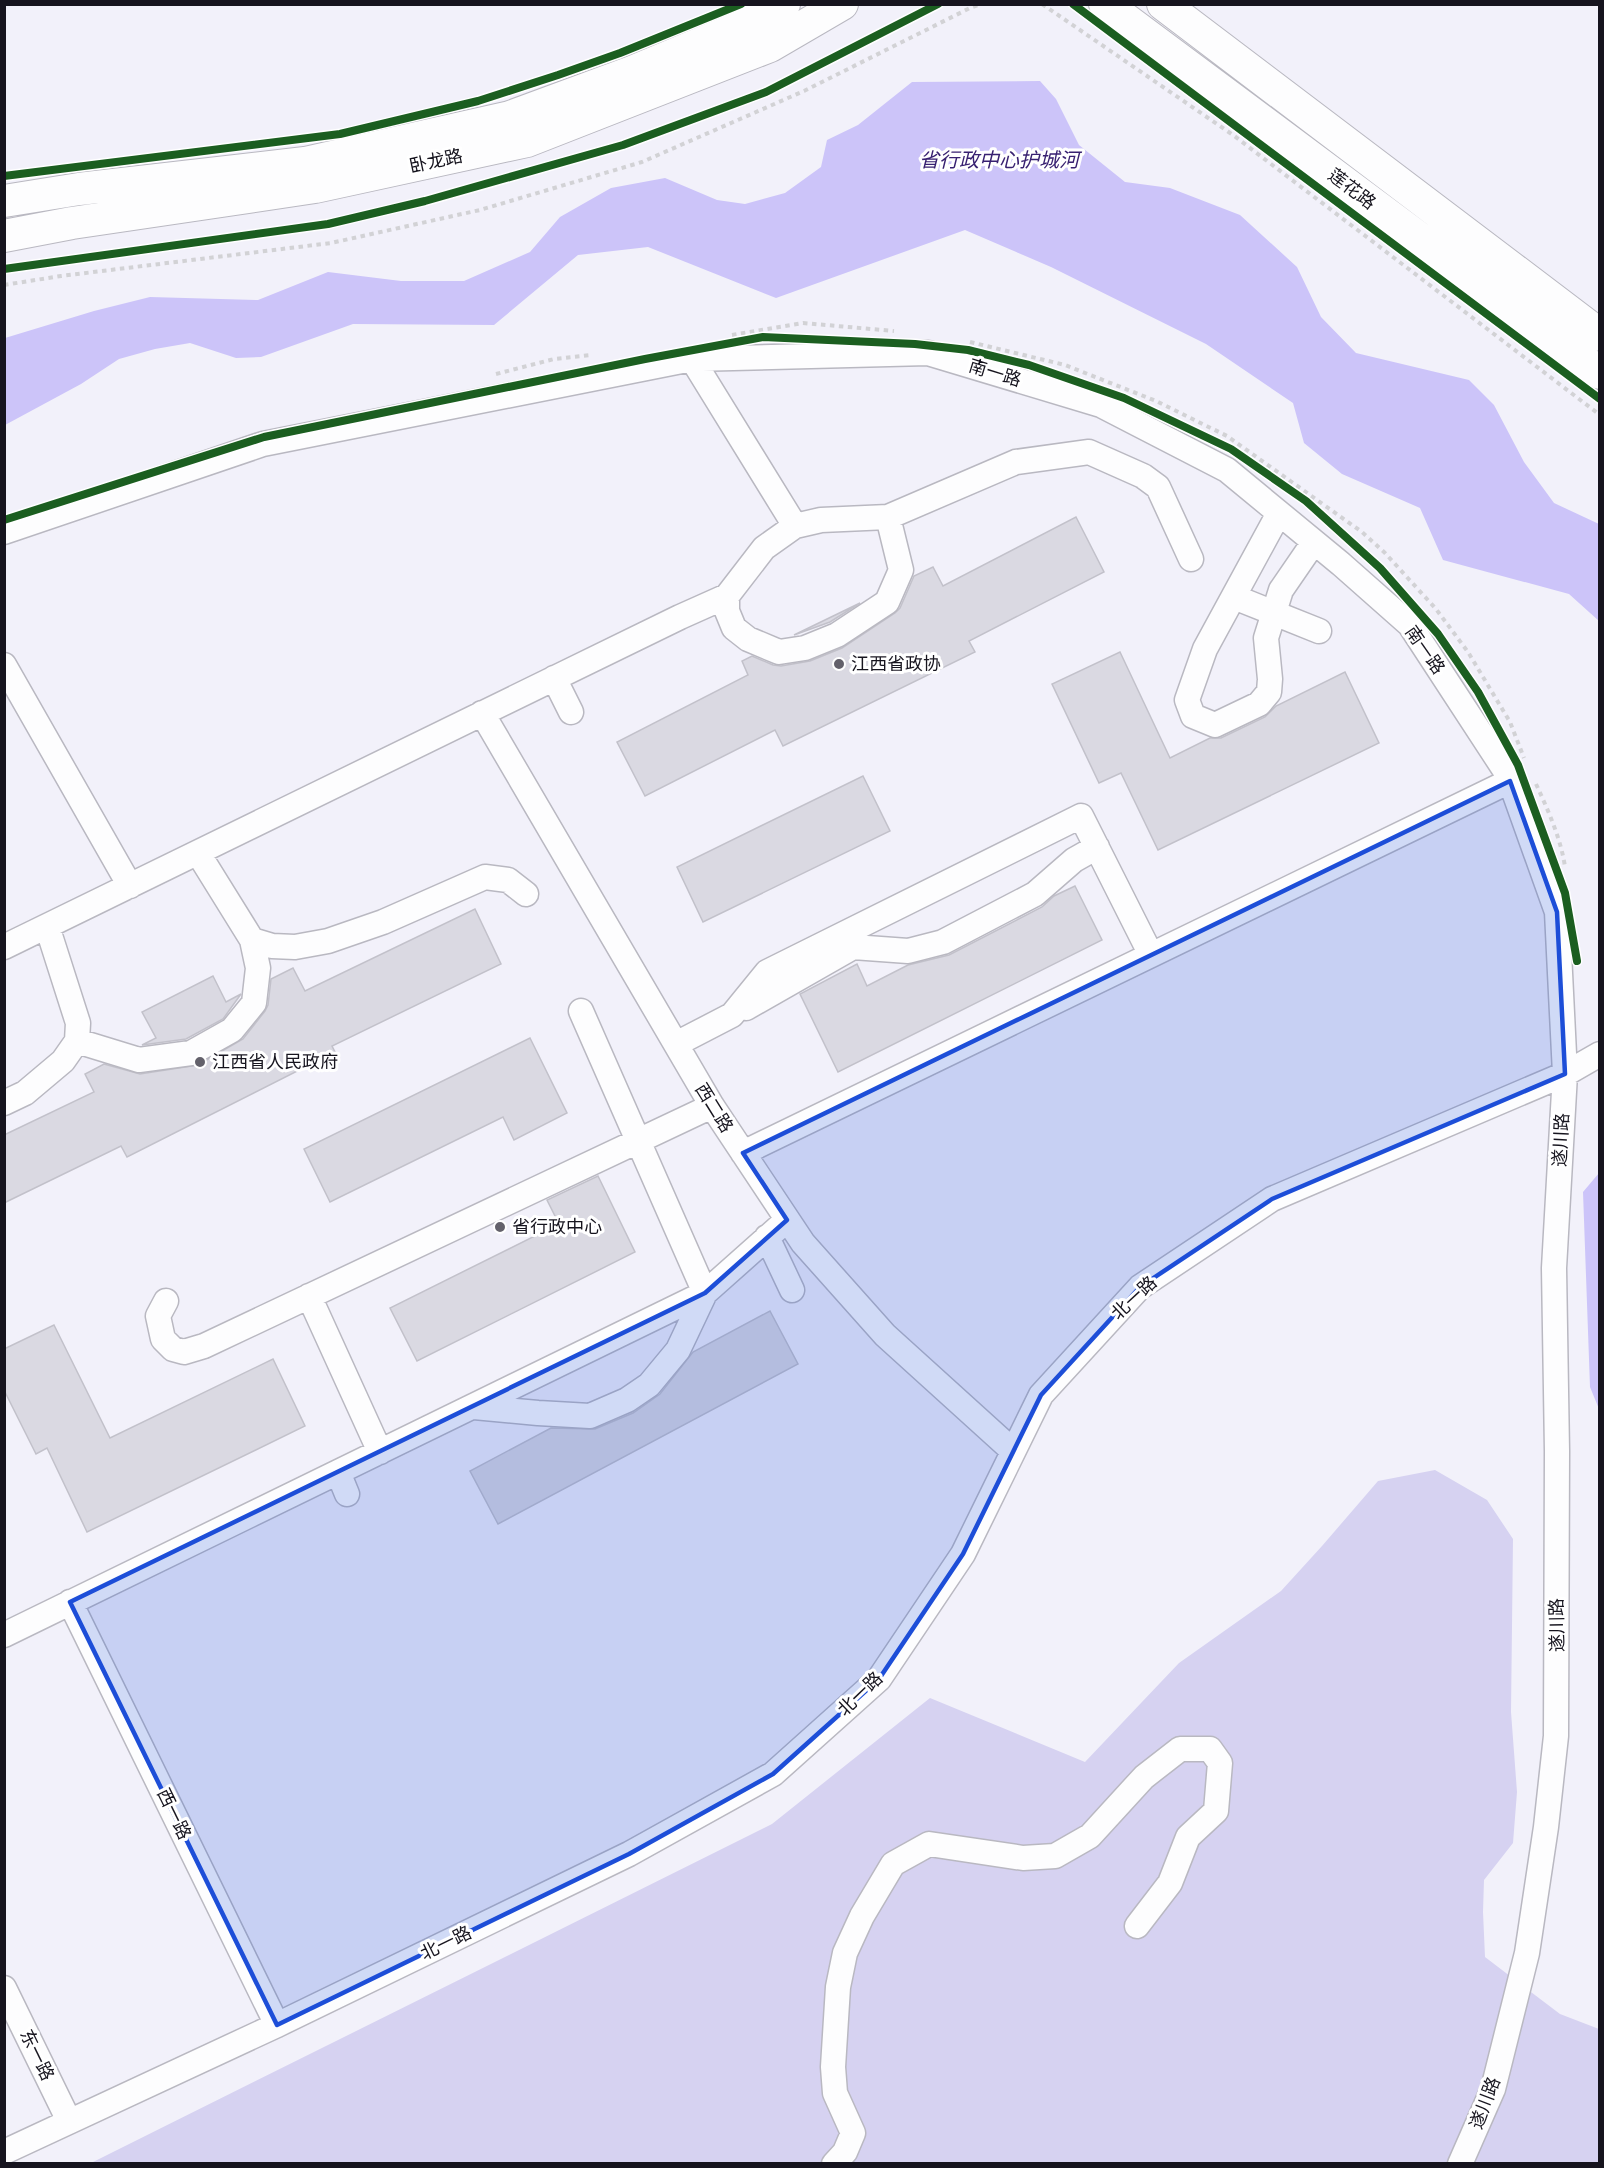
<svg xmlns="http://www.w3.org/2000/svg" width="1604" height="2168" font-family="Bitter,'Noto Sans SC',serif">
	<style>
		.green { fill: #d6d2f1 }
		.water { fill: #ccc4f9 }
		.building { fill: #dad9e2; stroke: #c2c1ca; stroke-width: 1.5 }
		.lines { fill: none; stroke-linecap: round; stroke-linejoin: round }
		.minor-casing { stroke: #b9b8c1; stroke-width: 27 }
		.major-casing { stroke: #b9b8c1; stroke-width: 34 }
		.path { stroke: #d2d2d5; stroke-width: 4; stroke-dasharray: 4.5 4.5; stroke-linecap: butt }
		.minor { stroke: #fdfdfe; stroke-width: 24 }
		.major { stroke: #fdfdfe; stroke-width: 32 }
		.cycleway-casing { stroke: #fff; stroke-width: 11 }
		.cycleway { stroke: #1b5e20; stroke-width: 8 }
		.marked { fill: #1d4ed8; fill-opacity: 0.2; stroke: #1d4ed8; stroke-width: 4.5; stroke-linejoin: round }
		.poi-dot { fill: #63616b; stroke: #fff; stroke-width: 2 }
		.labels { text-anchor: middle; stroke-width: 6; stroke-linejoin: round; paint-order: stroke }
		.street-label { font-size: 18px; fill: #16141e; stroke: #fff }
		.poi-label { font-size: 18px; fill: #16141e; stroke: #fff; text-anchor: start }
		.water-label { font-size: 20px; font-style: italic; fill: #382171; stroke: #fff }
	</style>
	<rect width="100%" height="100%" fill="#f2f1fa"/>
	<!-- green -->
	<path class="green" d="M 1435,1470 L 1487,1500 L 1513,1539 L 1511,1712 L 1517,1792 L 1513,1843 L 1484,1880 L 1483,1912 L 1485,1957 L 1560,2014 L 1599,2029 L 1599,2163 L 89,2164 L 772,1824 L 930,1698 L 1085,1762 L 1179,1663 L 1281,1591 L 1322,1546 L 1378,1481 Z"/>
	<!-- water -->
	<path class="water" d="M 1040,81 L 1056,99 L 1079,145 L 1125,182 L 1170,188 L 1240,215 L 1297,267 L 1321,317 L 1356,353 L 1469,380 L 1494,405 L 1524,462 L 1554,503 L 1599,524 L 1599,621 L 1569,594 L 1443,560 L 1420,508 L 1342,474 L 1304,443 L 1293,403 L 1206,344 L 1051,267 L 965,230 L 776,298 L 648,247 L 578,255 L 494,325 L 353,324 L 261,357 L 236,358 L 190,343 L 155,349 L 119,359 L 81,384 L 5,425 L 5,338 L 94,311 L 150,297 L 258,300 L 328,272 L 401,281 L 464,281 L 530,252 L 560,217 L 611,188 L 665,178 L 717,200 L 745,204 L 785,193 L 821,167 L 827,140 L 858,125 L 912,82 Z
		M 1599,1173 L 1599,1409 L 1590,1387 L 1583,1192 Z"/>
	<!-- building -->
	<path class="building" d="M 1076,517 L 1104,572 L 969,641 L 975,652 L 783,746 L 775,730 L 645,796 L 617,742 L 748,675 L 742,661 L 752,656 L 773,665 L 781,666 L 810,661 L 842,648 L 895,613 L 900,608 L 914,576 L 933,567 L 943,586 Z
		M 860,603 L 830,622 L 794,635 Z
		M 1120,652 L 1170,758 L 1210,738 L 1221,738 L 1265,717 L 1276,706 L 1345,672 L 1379,743 L 1158,850 L 1121,773 L 1099,783 L 1052,684 Z
		M 863,776 L 890,831 L 703,922 L 677,867 Z
		M 1075,886 L 1102,940 L 838,1072 L 800,994 L 857,964 L 867,986 L 908,965 L 949,955 L 1042,907 L 1054,896 Z
		M 475,909 L 501,964 L 332,1046 L 335,1052 L 127,1157 L 121,1146 L 4,1203 L 4,1135 L 94,1092 L 85,1074 L 104,1064 L 140,1074 L 198,1065 L 243,1039 L 265,1011 L 268,1005 L 271,979 L 293,968 L 305,991 Z
		M 213,976 L 226,1002 L 241,994 L 223,1019 L 186,1039 L 142,1045 L 156,1038 L 142,1012 Z
		M 530,1038 L 567,1113 L 514,1140 L 503,1117 L 330,1202 L 304,1149 Z
		M 598,1176 L 635,1252 L 417,1361 L 390,1308 L 559,1224 L 547,1200 Z
		M 770,1311 L 798,1364 L 498,1524 L 470,1471 L 551,1428 L 595,1429 L 633,1413 L 660,1394 L 693,1352 Z
		M 54,1325 L 110,1438 L 273,1359 L 305,1426 L 87,1532 L 47,1448 L 36,1454 L 4,1390 L 4,1349 Z"/>
	<g class="lines">
		<defs>
			<path id="minor" d="M 692,359 L 795,526
				M 1279,513 L 1205,649 L 1187,700 L 1193,716 L 1215,725 L 1259,704 L 1269,692 L 1270,679 L 1266,638 L 1281,590 L 1314,542
				M 4,532 L 263,444 L 692,359 L 928,353 L 1101,405 L 1227,470 L 1341,564 L 1410,625 L 1508,775 L 1557,912 L 1565,1074 L 1554,1268 L 1557,1451 L 1556,1736 L 1546,1827 L 1527,1953 L 1493,2089 L 1460,2164
				M 727,596 L 727,611 L 734,628 L 748,639 L 779,652 L 805,648 L 837,635 L 887,602 L 901,570 L 888,517
				M 1234,597 L 1319,631
				M 4,665 L 130,886
				M 554,678 L 571,712
				M 482,713 L 712,1106 L 803,1243 L 885,1335 L 1013,1451
				M 198,853 L 252,940 L 272,946 L 295,947 L 328,941 L 383,922 L 485,877 L 508,880 L 526,894
				M 4,947 L 680,617 L 727,596 L 764,548 L 795,526 L 821,520 L 888,517 L 1016,462 L 1089,452 L 1143,476 L 1158,487 L 1191,559
				M 746,1008 L 853,947 L 908,951 L 943,942 L 1035,894 L 1074,860 L 1097,847
				M 77,1041 L 139,1060 L 191,1053 L 232,1030 L 254,1003 L 258,968 L 252,940
				M 676,1044 L 732,1015 L 767,972 L 1081,816 L 1151,955
				M 4,1103 L 25,1093 L 63,1061 L 77,1041 L 78,1023 L 47,926
				M 743,1153 L 1510,781
				M 767,1237 L 792,1290
				M 309,1296 L 380,1452
				M 166,1301 L 158,1316 L 163,1339 L 173,1349 L 184,1352 L 204,1346 L 712,1106
				M 474,1407 L 538,1413 L 590,1416 L 627,1400 L 649,1385 L 678,1350 L 705,1293 L 581,1011
				M 338,1472 L 347,1494
				M 70,1602 L 277,2025
				M 4,1635 L 705,1293 L 787,1220
				M 4,1988 L 69,2121
				M 4,2152 L 277,2025 L 629,1854 L 773,1774 L 879,1679 L 963,1554 L 1041,1395 L 1140,1287 L 1272,1199 L 1565,1074 L 1600,1054
				M 834,2164 L 845,2152 L 853,2133 L 835,2093 L 833,2067 L 838,1987 L 845,1953 L 862,1916 L 893,1864 L 929,1844 L 1023,1858 L 1055,1856 L 1090,1836 L 1144,1777 L 1180,1749 L 1210,1749 L 1220,1763 L 1216,1811 L 1188,1837 L 1170,1883 L 1137,1926"/>
			<path id="major" d="M 1105,4 L 1600,373
				M 1163,4 L 1600,335
				M 4,201 L 79,189 L 305,163 L 510,117 L 632,72 L 742,26 L 784,4
				M 4,236 L 72,223 L 315,187 L 527,141 L 770,46 L 842,4"/>
		</defs>
		<!-- minor casing -->
		<use href="#minor" class="minor-casing"/>
		<!-- major casing -->
		<use href="#major" class="major-casing"/>
		<!-- path -->
		<path class="path" d="M 1042,4 L 1233,135 L 1600,415
			M 4,285 L 61,276 L 331,243 L 480,210 L 642,162 L 804,91 L 970,8 L 981,4
			M 732,335 L 803,323 L 894,331
			M 970,342 L 1065,365 L 1156,401 L 1227,436 L 1362,532 L 1385,553 L 1436,609 L 1468,652 L 1510,722 L 1524,758
			M 496,374 L 554,359 L 591,355
			M 1536,784 C 1548,810 1561,839 1565,867"/>
		<!-- minor -->
		<use href="#minor" class="minor"/>
		<!-- major -->
		<use href="#major" class="major"/>
		<defs>
			<path id="cycleway" d="M 1073,4 L 1600,399
				M 4,176 L 340,134 L 478,101 L 558,75 L 620,53 L 741,4
				M 4,269 L 328,224 L 425,201 L 623,145 L 766,92 L 938,4
				M 4,520 L 264,437 L 645,359 L 763,337 L 915,344 L 968,350 L 1029,365 L 1124,398 L 1231,449 L 1306,501 L 1380,568 L 1438,634 L 1478,692 L 1518,765 L 1565,893 L 1577,961"/>
		</defs>
		<!-- cycleway casing -->
		<use href="#cycleway" class="cycleway-casing"/>
		<!-- cycleway -->
		<use href="#cycleway" class="cycleway"/>
	</g>
	<!-- marked area -->
	<path class="marked" d="M 1510,781 L 1557,912 L 1565,1074 L 1272,1199 L 1140,1287 L 1041,1395 L 963,1554 L 879,1679 L 773,1774 L 629,1854 L 277,2025 L 70,1602 L 705,1293 L 787,1220 L 743,1153 Z"/>
	<!-- markers -->
	<g class="poi-dot">
		<circle cx="839" cy="664" r="6"/>
		<circle cx="200" cy="1062" r="6"/>
		<circle cx="500" cy="1227" r="6"/>
	</g>
	<g class="labels">
		<!-- street labels -->
		<g class="street-label">
			<text transform="translate(436 161) rotate(-12)" y="6">卧龙路</text>
			<text transform="translate(1352 189) rotate(37)" y="6">莲花路</text>
			<text transform="translate(995 373) rotate(17)" y="6">南一路</text>
			<text transform="translate(1425 650) rotate(55)" y="6">南一路</text>
			<text transform="translate(714 1108) rotate(58)" y="6">西二路</text>
			<text transform="translate(1561 1140) rotate(-87)" y="6">遂川路</text>
			<text transform="translate(1134 1298) rotate(-43)" y="6">北一路</text>
			<text transform="translate(1557 1625) rotate(-91)" y="6">遂川路</text>
			<text transform="translate(860 1694) rotate(-44)" y="6">北一路</text>
			<text transform="translate(174 1814) rotate(64)" y="6">西一路</text>
			<text transform="translate(446 1943) rotate(-26)" y="6">北一路</text>
			<text transform="translate(37 2055) rotate(64)" y="6">东一路</text>
			<text transform="translate(1485 2103) rotate(-69)" y="6">遂川路</text>
		</g>
		<!-- poi labels -->
		<g class="poi-label">
			<text x="851" y="670">江西省政协</text>
			<text x="212" y="1068">江西省人民政府</text>
			<text x="512" y="1233">省行政中心</text>
		</g>
		<!-- water labels -->
		<g class="water-label">
			<text x="999" y="167">省行政中心护城河</text>
		</g>
	</g>
	<!-- border -->
	<rect width="1604" height="2168" fill="none" stroke="#16141e" stroke-width="12"/>
</svg>
